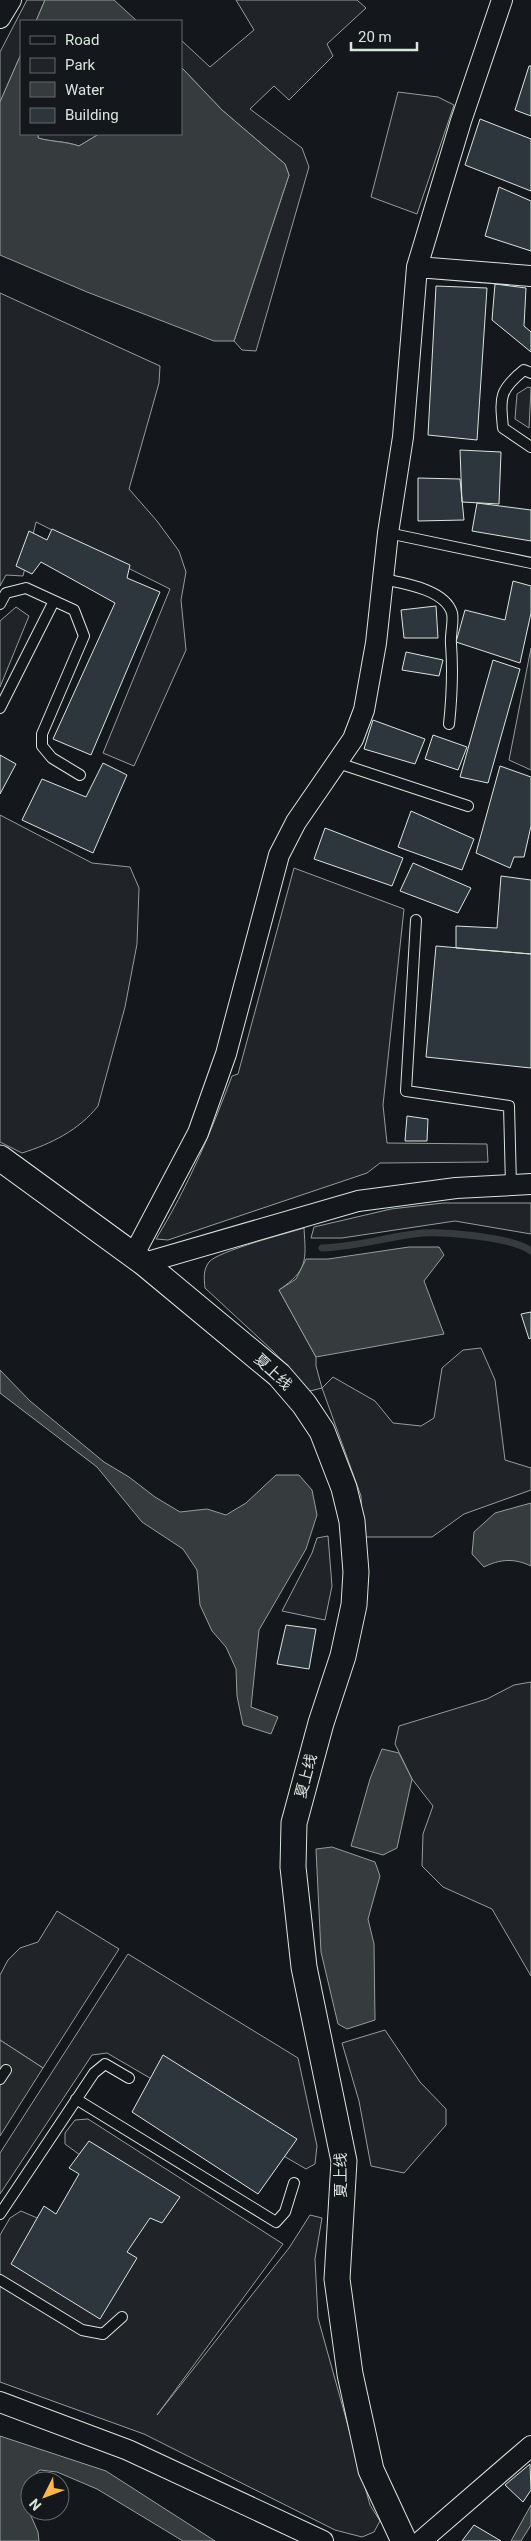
<svg xmlns="http://www.w3.org/2000/svg" width="531" height="2541" font-family="Roboto,'Noto Sans SC',sans-serif">
	<style>
		.green { fill: #202428; stroke: #939e99 }
		.parking { fill: #24282b; stroke: #939e99 }
		.water { fill: #363b3e; stroke: #939e99 }
		.lines { fill: none; stroke-linecap: round; stroke-linejoin: round }
		.stream { stroke: #363b3e; stroke-width: 7 }
		.building { fill: #2c363c; stroke: #d8e6dc }
		.service-casing { stroke: #d8e6dc; stroke-width: 12 }
		.minor-casing { stroke: #d8e6dc; stroke-width: 22 }
		.tertiary-casing { stroke: #d8e6dc; stroke-width: 27 }
		.service { stroke: #14181c; stroke-width: 10 }
		.minor { stroke: #14181c; stroke-width: 20 }
		.tertiary { stroke: #14181c; stroke-width: 25 }
		.labels { text-anchor: middle; stroke-width: 4; stroke-linejoin: round; paint-order: stroke }
		.street-label { font-size: 15px; fill: #d8e6dc; stroke: #14181c }
	</style>
	<rect width="100%" height="100%" fill="#14181c"/>
	<!-- green -->
	<path class="green" d="M 27,0 L 45,0 L 36,21 L 21,21 L 21,54 L 0,102 L 0,52 Z
		M 236,0 L 357,0 L 366,8 L 327,44 L 333,56 L 289,100 L 274,86 L 250,109 L 302,148 L 309,167 L 256,351 L 242,350 L 234,341 L 289,175 L 285,164 L 222,110 L 181,67 L 181,40 L 210,67 L 254,30 Z
		M 398,92 L 438,97 L 454,105 L 417,214 L 371,197 Z
		M 38,134 L 99,134 L 79,146 C 65,141 51,142 38,138 Z
		M 0,293 L 160,366 L 159,383 L 129,489 L 157,521 L 179,551 L 186,572 L 181,600 L 186,650 L 134,766 L 103,753 L 170,589 L 36,522 L 23,576 L 6,575 L 0,586 Z
		M 528,387 L 531,388 L 529,428 L 515,419 L 517,394 Z
		M 16,607 L 29,616 L 0,687 L 0,621 Z
		M 531,648 L 531,770 L 509,760 Z
		M 0,815 L 92,863 L 130,867 L 139,888 L 137,944 L 125,1007 L 98,1106 C 79,1130 51,1144 22,1153 L 0,1142 Z
		M 294,868 L 404,909 L 383,1105 L 387,1143 L 487,1144 L 488,1162 L 380,1163 L 367,1173 L 168,1240 L 156,1239 C 188,1187 211,1132 232,1076 L 238,1074 Z
		M 443,1203 L 531,1203 L 531,1234 L 455,1221 L 342,1238 L 311,1238 L 314,1227 L 391,1209 Z
		M 304,1228 C 306,1261 308,1270 279,1290 L 316,1357 L 316,1366 L 322,1388 L 333,1377 L 375,1401 L 393,1423 L 421,1426 L 434,1418 L 442,1368 L 463,1350 L 481,1348 L 495,1380 L 505,1460 L 531,1468 L 531,1490 L 464,1514 L 432,1537 L 363,1537 L 361,1496 L 322,1388 L 310,1391 L 273,1351 L 205,1288 C 204,1278 203,1270 209,1262 C 218,1251 288,1233 304,1228 Z
		M 328,1536 L 332,1586 L 325,1620 L 282,1611 L 312,1553 L 317,1538 Z
		M 531,1682 L 531,1976 L 492,1909 L 443,1887 L 422,1866 L 423,1834 L 433,1806 L 412,1779 L 395,1744 L 399,1726 L 487,1699 L 514,1685 Z
		M 57,1911 L 119,1949 L 43,2068 L 0,2040 L 0,1975 L 8,1960 L 20,1948 L 38,1942 Z
		M 128,1954 L 298,2058 L 317,2146 L 315,2164 L 306,2169 L 107,2053 L 92,2055 L 0,2194 L 0,2153 Z
		M 385,2030 L 420,2082 L 446,2109 L 446,2125 L 404,2173 L 371,2166 L 359,2101 L 342,2043 Z
		M 88,2119 L 283,2244 L 157,2415 L 289,2248 L 310,2215 L 322,2218 L 315,2259 L 318,2318 L 370,2505 L 380,2521 L 374,2532 L 362,2537 L 335,2530 L 144,2434 L 0,2382 L 0,2235 L 10,2218 L 21,2211 L 58,2227 L 95,2166 L 65,2144 L 65,2133 L 75,2120 Z"/>
	<!-- parking -->
	<path class="parking" d="M 0,2040 L 43,2068 L 0,2136 Z"/>
	<!-- water -->
	<path class="water" d="M 45,0 L 114,0 L 137,21 L 36,21 Z
		M 21,54 L 21,134 L 38,134 L 38,138 C 52,142 64,141 79,146 L 99,134 L 181,134 L 181,67 L 222,110 L 285,164 L 289,175 L 234,341 L 214,341 L 87,292 L 0,255 L 0,102 Z
		M 409,1247 L 439,1247 L 444,1255 L 424,1281 L 444,1334 L 316,1357 L 279,1290 L 296,1279 L 306,1259 L 328,1259 Z
		M 0,1370 L 30,1401 L 104,1462 L 129,1477 L 155,1497 L 180,1512 L 207,1509 L 226,1515 L 246,1503 L 276,1475 L 299,1475 L 312,1490 L 317,1515 L 306,1549 L 259,1630 L 251,1707 L 278,1717 L 271,1734 L 243,1725 L 237,1696 L 236,1669 L 226,1647 L 212,1631 L 200,1605 L 197,1570 L 183,1549 L 142,1522 L 97,1467 L 0,1393 Z
		M 531,1503 L 531,1566 C 514,1558 500,1559 484,1567 L 472,1554 L 474,1532 L 495,1513 Z
		M 382,1749 L 399,1753 L 412,1779 L 397,1848 L 383,1855 L 351,1846 L 370,1779 Z
		M 332,1847 L 375,1862 L 380,1876 L 368,1919 L 374,1944 L 375,2020 L 347,2029 L 338,2024 L 321,1952 L 316,1849 Z
		M 0,2436 L 106,2471 L 215,2541 L 183,2541 L 97,2489 L 57,2472 L 40,2470 L 25,2482 L 24,2500 L 38,2532 L 39,2541 L 0,2541 Z
		M 531,2505 L 531,2525 L 521,2541 L 511,2541 Z"/>
	<g class="lines">
		<!-- stream -->
		<path class="stream" d="M 322,1248 C 354,1247 383,1238 414,1234 C 437,1230 513,1237 531,1251"/>
	</g>
	<!-- building -->
	<path class="building" d="M 529,66 L 531,66 L 531,116 L 515,110 Z
		M 480,119 L 531,139 L 531,191 L 465,165 Z
		M 499,187 L 531,201 L 531,251 L 485,236 Z
		M 495,284 L 526,288 L 524,326 L 531,332 L 531,352 L 492,320 Z
		M 436,286 L 487,288 L 477,440 L 428,435 Z
		M 460,450 L 501,452 L 499,504 L 462,502 Z
		M 418,478 L 460,479 L 464,520 L 418,521 Z
		M 477,503 L 531,510 L 531,541 L 472,531 Z
		M 52,529 L 130,565 L 127,578 L 160,592 L 91,755 L 53,739 L 115,603 L 41,562 L 32,574 L 16,566 L 29,531 L 47,540 Z
		M 513,581 L 531,586 L 531,613 L 520,663 L 456,642 L 465,610 L 505,620 Z
		M 436,606 L 438,638 L 404,638 L 401,610 Z
		M 406,652 L 443,660 L 439,676 L 402,670 Z
		M 493,660 L 520,669 L 488,783 L 460,777 Z
		M 373,720 L 425,739 L 415,764 L 364,749 Z
		M 433,735 L 467,747 L 458,770 L 425,759 Z
		M 0,755 L 16,764 L 0,794 Z
		M 103,763 L 127,775 L 93,853 L 22,820 L 42,779 L 86,797 Z
		M 500,766 L 531,777 L 531,826 L 524,857 L 514,857 L 510,868 L 476,853 Z
		M 411,811 L 474,839 L 462,870 L 398,847 Z
		M 325,828 L 403,858 L 392,886 L 314,859 Z
		M 413,863 L 471,888 L 458,913 L 400,891 Z
		M 501,876 L 531,880 L 531,954 L 456,948 L 456,926 L 497,928 Z
		M 436,946 L 531,954 L 531,1068 L 426,1057 Z
		M 407,1116 L 428,1119 L 427,1141 L 405,1141 Z
		M 531,1312 L 531,1338 L 529,1339 L 521,1314 Z
		M 286,1625 L 316,1629 L 309,1669 L 277,1664 Z
		M 163,2055 L 297,2139 L 258,2194 L 132,2112 Z
		M 89,2141 L 180,2197 L 162,2223 L 150,2218 L 127,2252 L 137,2258 L 100,2319 L 11,2264 L 44,2206 L 56,2214 L 79,2174 L 69,2168 Z
		M 530,2464 L 531,2490 L 523,2502 L 505,2485 Z
		M 474,2525 L 501,2541 L 462,2541 Z"/>
	<g class="lines">
		<defs>
			<path id="service" d="M 531,373 L 524,370 C 499,390 500,397 503,428 L 531,447
				M 388,533 L 531,563
				M 383,579 C 402,583 445,589 452,613 C 454,622 450,634 451,644 C 453,671 452,696 449,724
				M 0,604 L 6,593 L 26,588 L 74,610 L 84,636 L 42,734 L 42,746 L 52,758 L 80,775
				M 0,708 L 54,601
				M 338,763 L 468,806
				M 416,920 L 406,1091 L 509,1106 L 511,1185
				M 0,2079 L 6,2070
				M 76,2099 L 276,2222 L 285,2212 L 294,2183
				M 0,2214 L 94,2073 L 105,2064 L 129,2078
				M 0,2280 L 82,2330 L 103,2334 L 122,2317"/>
			<path id="minor" d="M 0,18 L 11,0
				M 417,267 L 531,276
				M 133,1256 L 198,1133 L 226,1054 L 279,855 L 296,822 L 353,739 L 364,710 L 376,643 L 388,533 L 403,437 L 417,267 L 461,121 L 502,0
				M 144,1263 L 358,1201 L 456,1188 L 531,1184
				M 0,2402 L 128,2450 L 323,2541
				M 421,2541 L 531,2446"/>
			<path id="tertiary" d="M 0,1158 L 144,1263 L 279,1375 L 304,1404 L 322,1431 L 344,1488 L 352,1521 L 356,1572 L 354,1605 L 343,1656 L 321,1723 L 294,1823 L 293,1867 L 304,1967 L 344,2161 L 337,2279 L 350,2374 L 371,2470 L 404,2541"/>
		</defs>
		<!-- service casing -->
		<use href="#service" class="service-casing"/>
		<!-- minor casing -->
		<use href="#minor" class="minor-casing"/>
		<!-- tertiary casing -->
		<use href="#tertiary" class="tertiary-casing"/>
		<!-- service -->
		<use href="#service" class="service"/>
		<!-- minor -->
		<use href="#minor" class="minor"/>
		<!-- tertiary -->
		<use href="#tertiary" class="tertiary"/>
	</g>
	<g class="labels">
		<!-- street labels -->
		<g class="street-label">
			<text transform="translate(273 1372) rotate(43)" y="5">夏上线</text>
			<text transform="translate(306 1776) rotate(-75)" y="5">夏上线</text>
			<text transform="translate(341 2175) rotate(-90)" y="5">夏上线</text>
		</g>
	</g>
	<!-- legend -->
	<rect x="20" y="20" width="162" height="115" fill="#14181c" stroke="#626a69"/>
	<rect x="30" y="36" width="25" height="8" fill="#14181c" stroke="#626a69"/>
	<text x="65" y="45" font-size="15" fill="#d8e6dc">Road</text>
	<rect x="30" y="58" width="25" height="15" fill="#202428" stroke="#626a69"/>
	<text x="65" y="70" font-size="15" fill="#d8e6dc">Park</text>
	<rect x="30" y="82" width="25" height="15" fill="#363b3e" stroke="#626a69"/>
	<text x="65" y="95" font-size="15" fill="#d8e6dc">Water</text>
	<rect x="30" y="108" width="25" height="15" fill="#2c363c" stroke="#626a69"/>
	<text x="65" y="120" font-size="15" fill="#d8e6dc">Building</text>
	<!-- north arrow -->
	<g transform="translate(45 2496) rotate(228)"><circle r="24" fill="#14181c" stroke="#626a69"/>
	<path d="M0-4L9 19L0 12L-9 19Z" fill="#ffb74d"/>
	<text y="-8" font-size="14" font-weight="bold" text-anchor="middle" fill="#d8e6dc">N</text>
	</g>
	<!-- scale -->
	<path d="M351 42v8h66v-8" fill="none" stroke="#d8e6dc" stroke-width="2.5"/>
	<text x="358" y="42" font-size="15" fill="#d8e6dc" stroke="#14181c" stroke-width="4" paint-order="stroke">20 m</text>
</svg>
